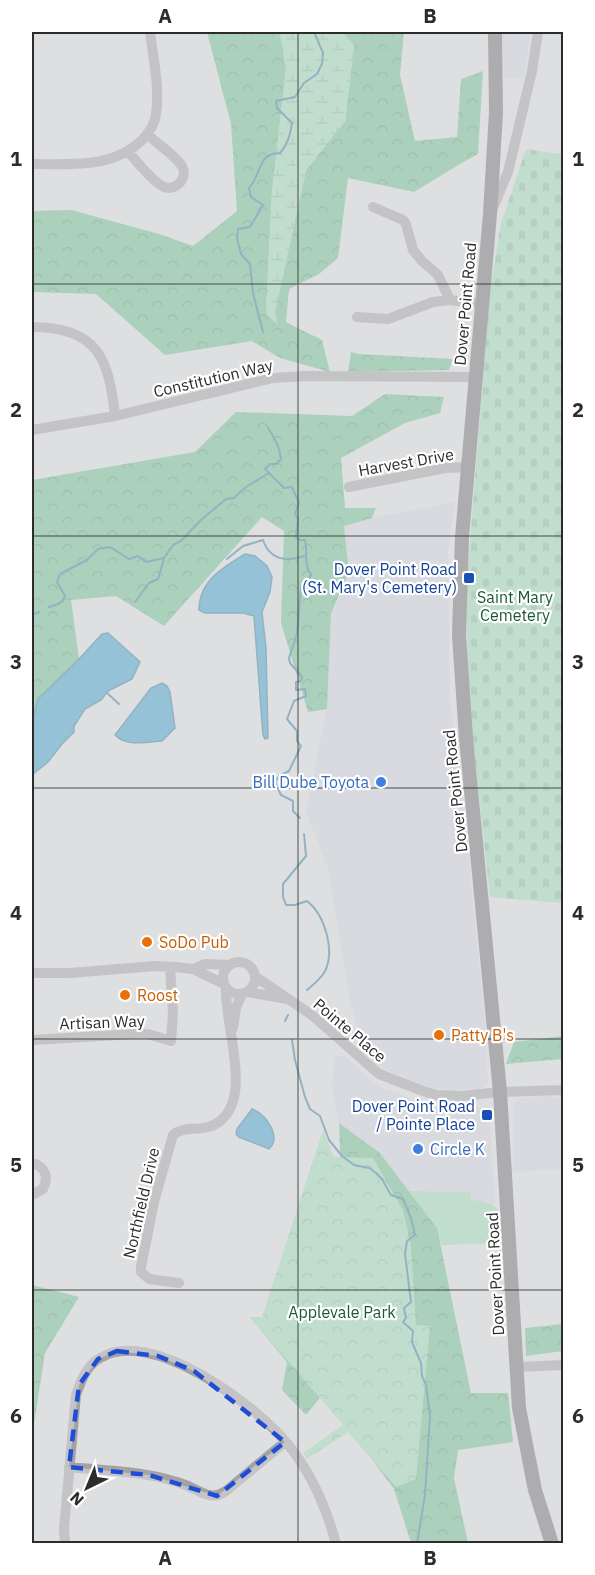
<svg xmlns="http://www.w3.org/2000/svg" width="595" height="1575" font-family="'IBM Plex Sans',sans-serif">
	<style>
		.built { fill: #d0d4dd }
		.green { fill: #9edbb4 }
		.forest { fill: url(#forest-crowns) }
		.wetland { fill: url(#wetland-marsh) }
		.cemetery { fill: url(#cemetery-stones) }
		.park { fill: url(#park-crowns) }
		.water { fill: #3ea1cc; stroke: #397e9c; stroke-width: 1.5 }
		.lines { fill: none; stroke-linecap: round; stroke-linejoin: round }
		.stream { stroke: #397e9c; stroke-width: 2 }
		.minor { stroke: #a4a2a2; stroke-width: 10 }
		.major { stroke: #72706f; stroke-width: 14 }
		.marked { fill: none; stroke: #1d4ed8; stroke-width: 4.5; stroke-dasharray: 12 8; stroke-linejoin: round }
		.grid { fill: none; stroke: #2c2c2d; stroke-width: 1.5; stroke-opacity: 0.55 }
		.transit-dot { fill: #1a4fb4; stroke: #fff; stroke-width: 2 }
		.shop-dot { fill: #3f7fe0; stroke: #fff; stroke-width: 2 }
		.food-dot { fill: #e8710a; stroke: #fff; stroke-width: 2 }
		.labels { text-anchor: middle; stroke-width: 4.5; stroke-linejoin: round; paint-order: stroke }
		.street-label { font-size: 16px; fill: #2c2c2d; stroke: #fff }
		.transit-label { font-size: 16px; fill: #164399; stroke: #fff; text-anchor: end }
		.park-label { font-size: 16px; fill: #1a5836; stroke: #fff }
		.shop-label { font-size: 16px; fill: #366cbe; stroke: #fff; text-anchor: end }
		.food-label { font-size: 16px; fill: #c56008; stroke: #fff; text-anchor: start }
		.neatline { fill: none; stroke: #2c2c2d; stroke-width: 2 }
		.grid-label { font-size: 20px; text-anchor: middle; font-weight: bold; fill: #2c2c2d }
	</style>
	<defs>
		<pattern id="forest-crowns" width="20" height="18" patternUnits="userSpaceOnUse" patternTransform="scale(1.5)"><rect width="20" height="18" fill="#6dc08e"/><path d="M2 6a3 3 0 1 1 6 0M12 15a3 3 0 1 1 6 0" fill="none" stroke="#5a9c74"/></pattern>
		<pattern id="wetland-marsh" width="20" height="14" patternUnits="userSpaceOnUse" patternTransform="scale(1.5)"><rect width="20" height="14" fill="#9edbb4"/><path d="M1 5h8M5 5V1M11 12h8M15 12V8" fill="none" stroke="#88bc9b"/></pattern>
		<pattern id="cemetery-stones" width="16" height="16" patternUnits="userSpaceOnUse" patternTransform="scale(1.5)"><rect width="16" height="16" fill="#9edbb4"/><path d="M2 7V4a2 2 0 0 1 4 0v3zM10 15v-3a2 2 0 0 1 4 0v3z" fill="#88bc9b"/></pattern>
		<pattern id="park-crowns" width="20" height="18" patternUnits="userSpaceOnUse" patternTransform="scale(1.5)"><rect width="20" height="18" fill="#9edbb4"/><path d="M2 6a3 3 0 1 1 6 0M12 15a3 3 0 1 1 6 0" fill="none" stroke="#88bc9b"/></pattern>
	</defs>
	<rect width="100%" height="100%" fill="#dedfe1"/>
	<!-- built -->
	<path class="built" d="M 502,32 L 531,32 L 524,79 L 504,77 Z
		M 455,502 L 448,548 L 450,704 L 462,789 L 485,1025 L 488,1085 L 479,1089 L 451,1090 L 430,1088 L 384,1069 L 368,1054 L 360,1038 L 350,999 L 328,868 L 306,812 L 327,709 L 331,613 L 349,572 L 344,526 L 372,518 Z
		M 335,1056 L 345,1056 L 369,1079 L 385,1089 L 430,1106 L 460,1110 L 478,1107 L 489,1114 L 495,1205 L 489,1201 L 471,1200 L 471,1192 L 409,1191 L 380,1153 L 339,1123 L 332,1086 Z
		M 548,1096 L 563,1099 L 563,1165 L 560,1169 L 513,1172 L 513,1103 L 523,1098 Z"/>
	<!-- green -->
	<path class="green" d="M 409,1191 L 471,1192 L 471,1200 C 506,1202 499,1214 499,1243 L 441,1245 L 437,1228 Z"/>
	<!-- forest -->
	<path class="forest" d="M 207,32 L 280,32 L 286,69 L 272,192 L 266,313 L 277,324 L 275,312 L 306,170 L 345,121 L 354,45 L 342,32 L 404,32 L 400,75 L 415,141 L 457,137 L 461,79 L 483,71 L 478,154 L 460,164 L 414,192 L 348,178 L 338,258 L 319,274 L 289,289 L 286,322 L 322,340 L 330,372 L 280,358 L 252,341 L 165,355 L 96,294 L 32,292 L 32,211 L 71,210 L 159,234 L 193,246 L 237,211 L 231,124 Z
		M 351,352 L 359,354 L 453,359 L 449,370 L 348,372 Z
		M 385,394 L 444,397 L 440,413 L 405,423 L 341,458 L 345,508 L 376,508 L 372,518 L 344,526 L 349,572 L 331,613 L 327,709 L 308,712 L 281,623 L 284,531 L 262,517 L 164,626 L 116,596 L 71,600 L 79,659 L 38,699 L 32,724 L 32,480 L 195,452 L 236,412 L 352,416 Z
		M 563,1036 L 563,1059 L 506,1064 L 514,1042 Z
		M 339,1123 L 380,1153 L 437,1228 L 471,1393 L 508,1393 L 513,1442 L 458,1450 L 454,1478 L 468,1543 L 411,1543 L 394,1489 L 373,1461 L 308,1345 L 319,1399 L 306,1415 L 282,1390 L 287,1362 L 250,1317 L 337,1322 L 341,1176 Z
		M 32,1285 L 79,1297 L 45,1353 L 32,1437 Z
		M 563,1324 L 563,1351 L 526,1356 L 525,1328 Z"/>
	<!-- wetland -->
	<path class="wetland" d="M 280,32 L 342,32 L 354,45 L 345,121 L 306,170 L 275,312 L 278,325 L 266,313 L 272,192 L 286,69 Z"/>
	<!-- cemetery -->
	<path class="cemetery" d="M 526,149 L 564,155 L 563,903 L 490,897 L 468,694 L 466,591 L 490,292 L 501,224 Z"/>
	<!-- park -->
	<path class="park" d="M 323,1130 L 334,1157 L 373,1158 L 403,1210 L 411,1246 L 416,1325 L 430,1326 L 416,1479 L 396,1487 L 348,1432 L 307,1459 L 303,1453 L 343,1425 L 250,1317 L 262,1317 Z"/>
	<!-- water -->
	<path class="water" d="M 245,554 L 255,556 L 267,566 L 272,577 L 270,592 L 262,612 L 266,648 L 268,738 L 265,739 L 263,735 L 254,616 L 243,613 L 205,613 L 199,610 C 199,581 222,568 245,554 Z
		M 108,633 L 140,662 L 132,679 L 108,691 L 101,700 L 85,709 L 74,726 L 74,732 L 62,744 L 48,762 L 32,775 L 32,724 L 38,699 L 79,659 L 102,634 Z
		M 162,683 L 167,686 L 170,692 L 175,728 L 162,741 C 147,742 126,747 115,735 L 151,688 Z
		M 252,1109 C 266,1114 282,1137 269,1149 L 239,1137 L 236,1134 L 237,1129 Z"/>
	<g class="lines">
		<!-- stream -->
		<path class="stream" d="M 263,332 L 253,293 L 250,264 L 241,254 L 237,238 L 238,229 L 250,227 L 263,205 L 251,197 L 249,188 C 262,174 257,153 280,153 C 288,144 290,135 292,123 L 277,108 L 276,101 L 295,97 L 304,83 L 317,74 L 322,64 L 323,53 L 314,32
			M 268,428 C 275,438 280,447 281,459 L 276,464 L 270,464 L 265,469 L 284,488 L 292,487 L 299,503 L 295,514 L 298,519 L 296,537 L 299,540 L 305,540 C 308,552 303,563 311,575 L 308,580 L 301,586 L 297,634 L 289,658 L 290,663 L 302,677 L 301,681 L 296,682 L 296,690 L 305,689 L 306,696 L 294,701 L 287,719 L 297,731 L 297,741 L 301,746 L 289,771 L 279,776 L 275,782 L 281,795 L 293,801 L 293,811 L 300,818
			M 227,559 L 243,546 L 263,540 C 270,560 286,562 304,556
			M 135,602 L 149,583 L 158,579 L 164,559
			M 49,607 C 56,605 62,604 65,596 L 57,582 L 60,574 L 87,560 L 98,549 L 110,547 L 129,559 L 138,556 L 146,562 L 164,558 L 173,545 L 181,541 L 201,520 L 226,499 L 234,498 L 246,487 L 269,473
			M 32,615 L 39,612
			M 106,692 L 119,704
			M 304,834 L 306,856 L 283,884 L 283,897 L 286,905 L 295,905 L 307,901 C 325,915 336,952 324,973 C 320,979 313,985 307,990
			M 285,1021 L 288,1015
			M 292,1040 L 295,1060 L 305,1097 L 310,1109 L 320,1116 L 329,1140 L 342,1156 L 354,1165 L 369,1168 L 376,1173 L 382,1179 L 391,1195 L 403,1199 L 411,1218 L 415,1235 L 407,1241 L 405,1254 L 411,1302 L 404,1308 L 406,1318 L 403,1322 L 413,1331 L 412,1342 L 421,1363 L 422,1376 L 426,1385 L 430,1416 L 425,1495 L 417,1544"/>
		<!-- minor -->
		<path class="minor" d="M 128,152 C 138,162 149,178 162,186 C 174,193 189,179 182,166 C 176,156 156,143 147,134
			M 32,164 C 70,164 115,169 144,138 C 150,131 155,124 156,114 C 160,87 153,58 150,32
			M 373,207 L 403,220 L 406,224 L 413,250 L 422,261 L 438,275 L 450,300
			M 493,208 L 508,172 L 532,71 L 538,32
			M 357,317 L 388,319 L 433,302 L 450,300 L 481,304
			M 32,327 C 97,327 109,358 115,416
			M 32,430 L 115,416 L 273,378 L 305,376 L 476,377
			M 349,487 L 445,468 L 469,467
			M223 978a16 16 0 1 1 32 0a16 16 0 1 1-32 0Z
			M 193,969 L 205,964 L 230,965
			M 32,973 L 70,973 L 155,966 L 175,967 L 193,969 L 224,984
			M 256,977 L 313,1016 L 379,1074 L 423,1091 L 436,1095 L 462,1096 L 500,1092 L 564,1090
			M 248,992 L 287,999
			M 233,1028 L 236,1008 L 242,994
			M 32,1040 L 135,1034 L 148,1034 L 171,1041 L 173,1013 L 170,967
			M 32,1163 C 45,1166 49,1177 43,1189 L 32,1195
			M 179,1283 L 149,1279 L 141,1272 L 141,1267 L 154,1202 L 173,1135 C 185,1124 204,1134 220,1121 C 253,1096 224,1024 226,988
			M 516,1367 L 564,1365
			M 69,1467 C 108,1471 151,1471 188,1486 C 202,1492 211,1501 226,1491 L 285,1442
			M 65,1544 L 64,1529 L 76,1395 C 81,1381 86,1366 100,1358 C 151,1327 254,1404 286,1442 C 311,1472 326,1506 336,1544"/>
		<!-- major -->
		<path class="major" d="M 495,32 L 496,112 L 490,214 L 462,537 L 459,635 L 466,738 L 500,1092 L 519,1408 L 535,1490 L 552,1544"/>
	</g>
	<!-- marked area -->
	<path d="M0 0H595V1575H0ZM 117,1351 L 158,1356 L 194,1371 L 285,1442 L 217,1496 L 149,1475 L 69,1467 L 79,1385 L 98,1359 Z" fill="#dedfe1" fill-opacity=".55" fill-rule="evenodd"/>
	<path class="marked" d="M 117,1351 L 158,1356 L 194,1371 L 285,1442 L 217,1496 L 149,1475 L 69,1467 L 79,1385 L 98,1359 Z"/>
	<!-- grid -->
	<path class="grid" d="M 298,32 L 298,1544M 32,284 L 564,284M 32,536 L 564,536M 32,788 L 564,788M 32,1039 L 564,1039M 32,1290 L 564,1290"/>
	<!-- markers -->
	<g class="transit-dot">
		<rect x="463" y="572" width="12" height="12" rx="3"/>
		<rect x="481" y="1109" width="12" height="12" rx="3"/>
	</g>
	<g class="shop-dot">
		<circle cx="381" cy="782" r="6"/>
		<circle cx="418" cy="1149" r="6"/>
	</g>
	<g class="food-dot">
		<circle cx="147" cy="942" r="6"/>
		<circle cx="125" cy="995" r="6"/>
		<circle cx="439" cy="1035" r="6"/>
	</g>
	<g class="labels">
		<!-- street labels -->
		<g class="street-label">
			<text transform="translate(465 304) rotate(-85)" y="6">Dover Point Road</text>
			<text transform="translate(213 378) rotate(-13)" y="6">Constitution Way</text>
			<text transform="translate(406 462) rotate(-10)" y="6">Harvest Drive</text>
			<text transform="translate(455 791) rotate(-96)" y="6">Dover Point Road</text>
			<text transform="translate(102 1022) rotate(-2)" y="6">Artisan Way</text>
			<text transform="translate(350 1030) rotate(40)" y="6">Pointe Place</text>
			<text transform="translate(141 1203) rotate(-77)" y="6">Northfield Drive</text>
			<text transform="translate(495 1274) rotate(-93)" y="6">Dover Point Road</text>
		</g>
		<!-- transit labels -->
		<g class="transit-label">
			<text x="457" y="575">Dover Point Road<tspan x="457" dy="18">(St. Mary's Cemetery)</tspan></text>
			<text x="475" y="1112">Dover Point Road<tspan x="475" dy="18">/ Pointe Place</tspan></text>
		</g>
		<!-- park labels -->
		<g class="park-label">
			<text x="515" y="603">Saint Mary<tspan x="515" dy="18">Cemetery</tspan></text>
			<text x="342" y="1318">Applevale Park</text>
		</g>
		<!-- shop labels -->
		<g class="shop-label">
			<text x="369" y="788">Bill Dube Toyota</text>
			<text x="430" y="1155" text-anchor="start">Circle K</text>
		</g>
		<!-- food labels -->
		<g class="food-label">
			<text x="159" y="948">SoDo Pub</text>
			<text x="137" y="1001">Roost</text>
			<text x="451" y="1041">Patty B's</text>
		</g>
	</g>
	<!-- border -->
	<rect width="595" height="1575" fill="none" stroke="#ffffff" stroke-width="66"/>
	<!-- north arrow -->
	<g transform="translate(87 1488) rotate(223)" stroke="#ffffff" stroke-width="4.5" paint-order="stroke">
	<path d="M0-4.5L10 22L0 15L-10 22Z" fill="#2c2c2d"/>
	<text y="-9" font-size="16" font-weight="bold" text-anchor="middle" fill="#2c2c2d">N</text>
	</g>
	<rect x="33" y="33" width="529" height="1509" class="neatline"/>
	<g class="grid-label">
		<text x="165" y="23">A</text>
		<text x="430" y="23">B</text>
		<text x="16" y="166">1</text>
		<text x="578" y="166">1</text>
		<text x="16" y="417">2</text>
		<text x="578" y="417">2</text>
		<text x="16" y="669">3</text>
		<text x="578" y="669">3</text>
		<text x="16" y="920">4</text>
		<text x="578" y="920">4</text>
		<text x="16" y="1172">5</text>
		<text x="578" y="1172">5</text>
		<text x="16" y="1423">6</text>
		<text x="578" y="1423">6</text>
		<text x="165" y="1565">A</text>
		<text x="430" y="1565">B</text>
	</g>
</svg>
